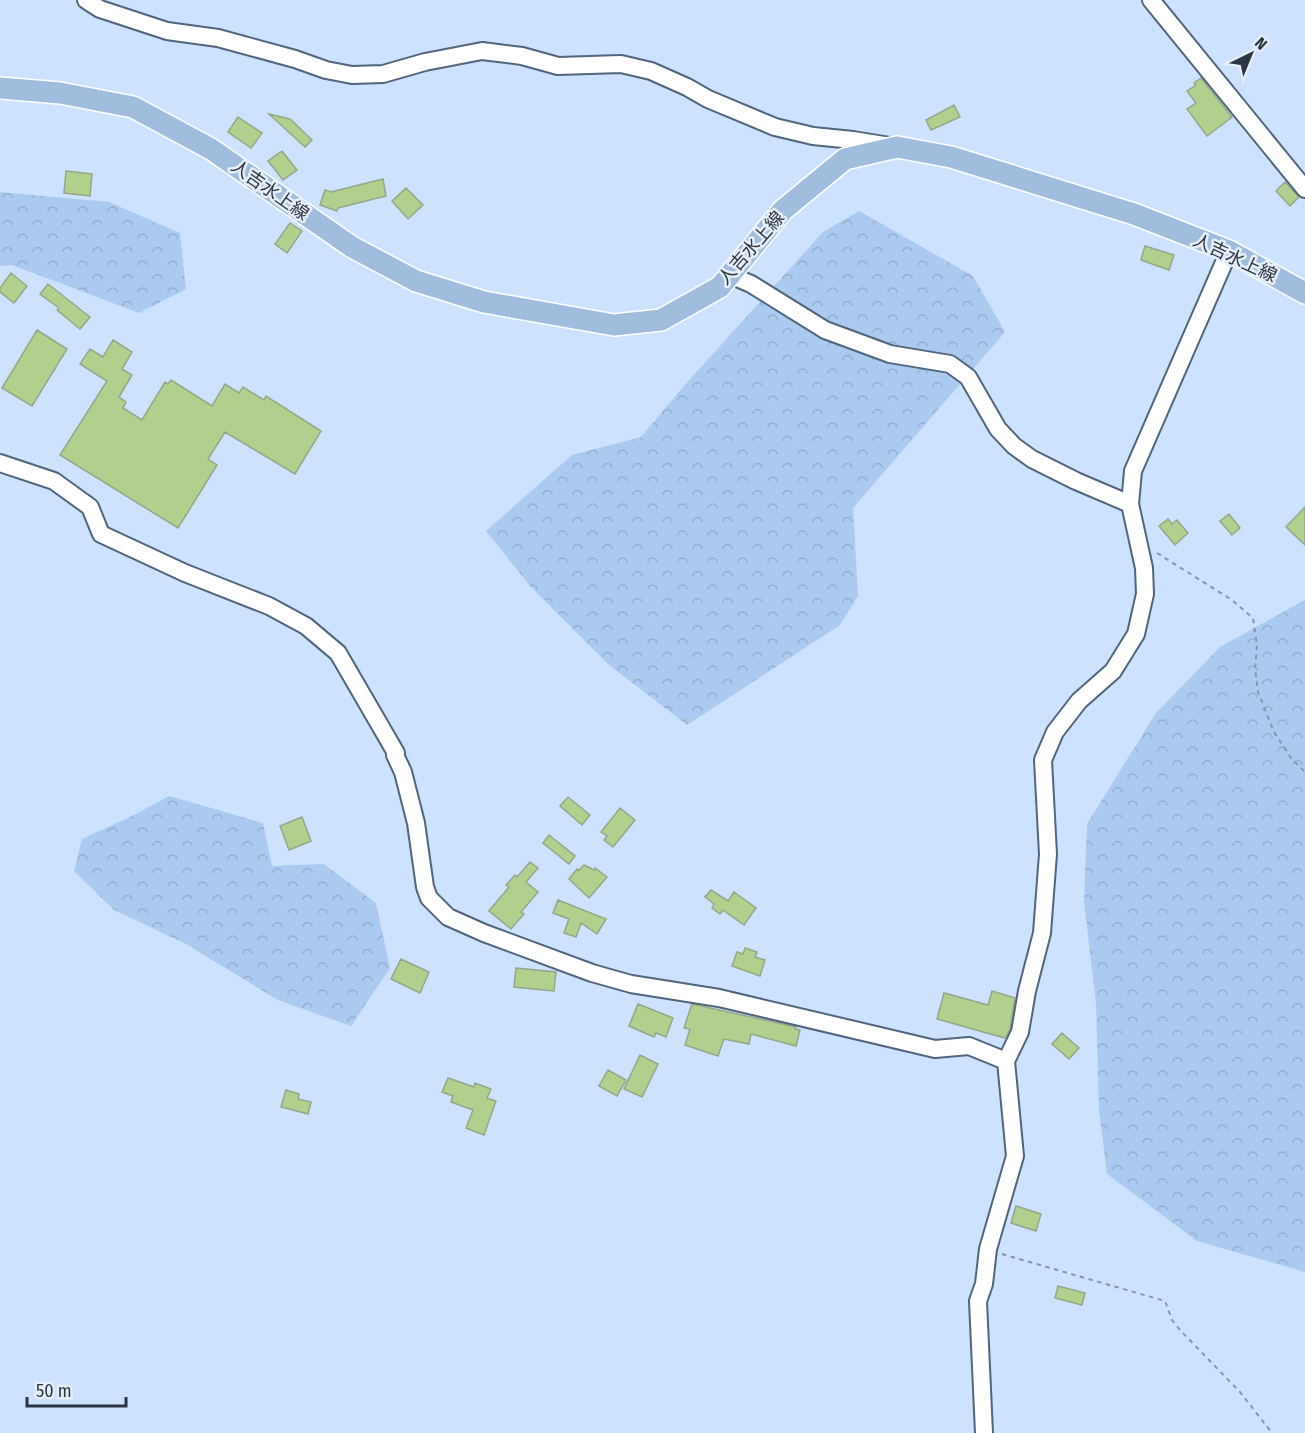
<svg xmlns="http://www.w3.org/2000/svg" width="1305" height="1433" font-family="'Fira Sans Condensed','Noto Sans JP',sans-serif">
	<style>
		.forest { fill: url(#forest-crowns) }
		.building { fill: #b1d08d; stroke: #97a588; stroke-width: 1.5 }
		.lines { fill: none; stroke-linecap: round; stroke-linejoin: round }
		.minor-casing { stroke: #51657c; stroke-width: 20 }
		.major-casing { stroke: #fff; stroke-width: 24 }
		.path { stroke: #8595aa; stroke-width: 2; stroke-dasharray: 4.5 4.5; stroke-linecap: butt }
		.minor { stroke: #fff; stroke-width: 16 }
		.major { stroke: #a1bdde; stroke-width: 21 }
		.labels { text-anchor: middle; stroke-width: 5; stroke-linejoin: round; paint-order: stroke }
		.street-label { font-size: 18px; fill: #2c3540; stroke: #e5eef9 }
	</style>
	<defs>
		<pattern id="forest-crowns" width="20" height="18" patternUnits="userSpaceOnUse" patternTransform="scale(1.5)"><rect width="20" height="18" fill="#abcaf0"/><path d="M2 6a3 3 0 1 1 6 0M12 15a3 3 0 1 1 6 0" fill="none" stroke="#93aecf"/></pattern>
	</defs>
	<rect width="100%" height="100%" fill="#cce2fe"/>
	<!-- forest -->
	<path class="forest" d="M 0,192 L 109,202 L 180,233 L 186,289 L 139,313 L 12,265 L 0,266 Z
		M 859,211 L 973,276 L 1005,332 L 853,508 L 858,596 L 840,625 L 687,725 L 608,664 L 531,587 L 486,531 L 572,455 L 641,437 L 683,387 L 823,232 Z
		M 1305,600 L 1305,1272 L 1197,1241 L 1107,1174 L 1099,1111 L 1096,1003 L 1084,902 L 1087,824 L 1156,713 L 1220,647 Z
		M 169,796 L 263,823 L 272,866 L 324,864 L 376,903 L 390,968 L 351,1026 L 278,1000 L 186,944 L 114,910 L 74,871 L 82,839 L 134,815 Z"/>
	<!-- building -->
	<path class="building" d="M 1201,78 L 1232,117 L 1207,136 L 1187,109 L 1196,103 L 1187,91 L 1196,85 L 1194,83 Z
		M 954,105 L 960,117 L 931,130 L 926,120 Z
		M 269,114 L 290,119 L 312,140 L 305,147 Z
		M 238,117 L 262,133 L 251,148 L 228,132 Z
		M 282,151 L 297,170 L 283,180 L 268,161 Z
		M 66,171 L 92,174 L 90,196 L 64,193 Z
		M 383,179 L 386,196 L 338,208 L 337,211 L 320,205 L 325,190 L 331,192 Z
		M 1285,182 L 1299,197 L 1290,206 L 1276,191 Z
		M 406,188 L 423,205 L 408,219 L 392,201 Z
		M 290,223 L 302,231 L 287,253 L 275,244 Z
		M 1145,246 L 1174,255 L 1169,270 L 1141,260 Z
		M 11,273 L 27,286 L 14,303 L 0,292 L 0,288 Z
		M 48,284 L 90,317 L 80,329 L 57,310 L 59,308 L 40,294 Z
		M 37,330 L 67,349 L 32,406 L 2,388 Z
		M 113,340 L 132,352 L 122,369 L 132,375 L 119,397 L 126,402 L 123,408 L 142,420 L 165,382 L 168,384 L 171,380 L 212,406 L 225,384 L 239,393 L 243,387 L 264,400 L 266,396 L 321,431 L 295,474 L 225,432 L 208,459 L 217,465 L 178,528 L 60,455 L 107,381 L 80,364 L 90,349 L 103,357 Z
		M 1305,507 L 1305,545 L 1286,527 Z
		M 1229,514 L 1240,528 L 1232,535 L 1220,521 Z
		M 1168,519 L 1172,524 L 1177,520 L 1188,533 L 1175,545 L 1159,526 Z
		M 568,797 L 590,815 L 582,825 L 560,806 Z
		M 620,808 L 635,820 L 613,847 L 604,840 L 607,836 L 601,832 Z
		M 302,817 L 311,841 L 289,850 L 280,826 Z
		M 549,835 L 575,856 L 569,864 L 543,843 Z
		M 530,862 L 538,868 L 526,882 L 538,892 L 521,912 L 524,914 L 511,929 L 489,911 L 509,887 L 506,885 L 515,875 L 517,877 Z
		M 584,865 L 594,870 L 595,868 L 607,877 L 589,898 L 569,879 L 577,869 L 579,870 Z
		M 711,890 L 728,901 L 734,892 L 756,908 L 744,925 L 723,910 L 720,914 L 712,908 L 714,904 L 705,897 Z
		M 558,900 L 606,919 L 597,934 L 581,923 L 576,937 L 564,933 L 569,919 L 553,913 Z
		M 745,948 L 757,952 L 755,957 L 765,960 L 760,976 L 732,966 L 737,952 L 743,954 Z
		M 401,959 L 429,972 L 420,993 L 391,979 Z
		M 516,968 L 556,972 L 554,991 L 514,987 Z
		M 992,991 L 1015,998 L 1010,1029 L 1005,1038 L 937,1019 L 944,993 L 988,1005 Z
		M 638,1004 L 673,1018 L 666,1037 L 656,1033 L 654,1037 L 629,1026 Z
		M 692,1004 L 796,1027 L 795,1029 L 800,1030 L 796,1046 L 751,1034 L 749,1044 L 724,1039 L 718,1056 L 685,1045 L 690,1029 L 684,1028 Z
		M 1062,1033 L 1079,1048 L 1069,1059 L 1052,1044 Z
		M 640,1055 L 658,1064 L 642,1097 L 624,1089 Z
		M 608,1070 L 626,1080 L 617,1096 L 599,1086 Z
		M 448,1078 L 474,1087 L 475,1083 L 491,1089 L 487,1098 L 496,1101 L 484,1135 L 466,1128 L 473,1110 L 451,1102 L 453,1096 L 442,1092 Z
		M 286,1090 L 299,1094 L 298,1099 L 311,1102 L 308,1114 L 281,1107 Z
		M 1016,1206 L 1041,1214 L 1036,1231 L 1011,1223 Z
		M 1058,1286 L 1085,1293 L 1082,1305 L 1055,1298 Z"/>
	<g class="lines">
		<defs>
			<path id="minor" d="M 86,0 L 100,9 L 167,31 L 218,38 L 295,59 L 326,70 L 352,75 L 383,74 L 425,62 L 482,51 L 522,56 L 558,66 L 621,64 L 651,71 L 687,87 L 708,99 L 775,127 L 813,136 L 853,140 L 890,146
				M 1151,0 L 1305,189
				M 730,275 L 751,284 L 825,330 L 890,354 L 950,364 L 968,377 L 998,429 L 1014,446 L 1032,459 L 1076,481 L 1130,504 L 1133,471 L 1229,251
				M 0,463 L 54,481 L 90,507 L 101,534 L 185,573 L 269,606 L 306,626 L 338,653 L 396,753 L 395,755 L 403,772 L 416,823 L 425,887 L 429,898 L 448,917 L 484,933 L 592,973 L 631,984 L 719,998 L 935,1049 L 969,1046 L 1006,1061
				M 984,1433 L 978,1301 L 984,1284 L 988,1249 L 1015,1156 L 1006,1061 L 1020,1032 L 1027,991 L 1042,933 L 1048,854 L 1043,760 L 1055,732 L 1079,701 L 1113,671 L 1136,634 L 1145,594 L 1144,568 L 1130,504"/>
			<path id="major" d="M 0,88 L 60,93 L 133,107 L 211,149 L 352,247 L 416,281 L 484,302 L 614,325 L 661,320 L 720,287 L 783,210 L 845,159 L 897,147 L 951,157 L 1134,214 L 1229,251 L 1305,293"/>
		</defs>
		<!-- minor casing -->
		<use href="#minor" class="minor-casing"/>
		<!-- major casing -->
		<use href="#major" class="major-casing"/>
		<!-- path -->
		<path class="path" d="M 1157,553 L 1232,600 L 1253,618 L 1257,646 L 1255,669 L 1258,692 L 1274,732 L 1291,758 L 1305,772
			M 1002,1254 L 1165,1301 L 1172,1320 L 1180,1330 L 1240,1392 L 1272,1433"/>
		<!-- minor -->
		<use href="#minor" class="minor"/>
		<!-- major -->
		<use href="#major" class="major"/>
	</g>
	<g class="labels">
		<!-- street labels -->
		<g class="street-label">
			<text transform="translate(270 190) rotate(35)" y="6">人吉水上線</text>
			<text transform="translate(751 248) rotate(-49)" y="6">人吉水上線</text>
			<text transform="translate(1235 258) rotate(25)" y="6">人吉水上線</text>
		</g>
	</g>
	<!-- north arrow -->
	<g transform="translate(1251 54) rotate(43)" stroke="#e5eef9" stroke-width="4.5" paint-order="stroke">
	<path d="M0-4.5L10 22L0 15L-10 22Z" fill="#2c3540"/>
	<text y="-9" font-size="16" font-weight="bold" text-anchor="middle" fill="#2c3540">N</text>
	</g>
	<!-- scale -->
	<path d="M27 1397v9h99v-9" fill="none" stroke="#2c3540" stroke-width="3"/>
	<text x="36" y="1397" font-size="18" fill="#2c3540" stroke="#e5eef9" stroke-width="4.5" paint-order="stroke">50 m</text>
</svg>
